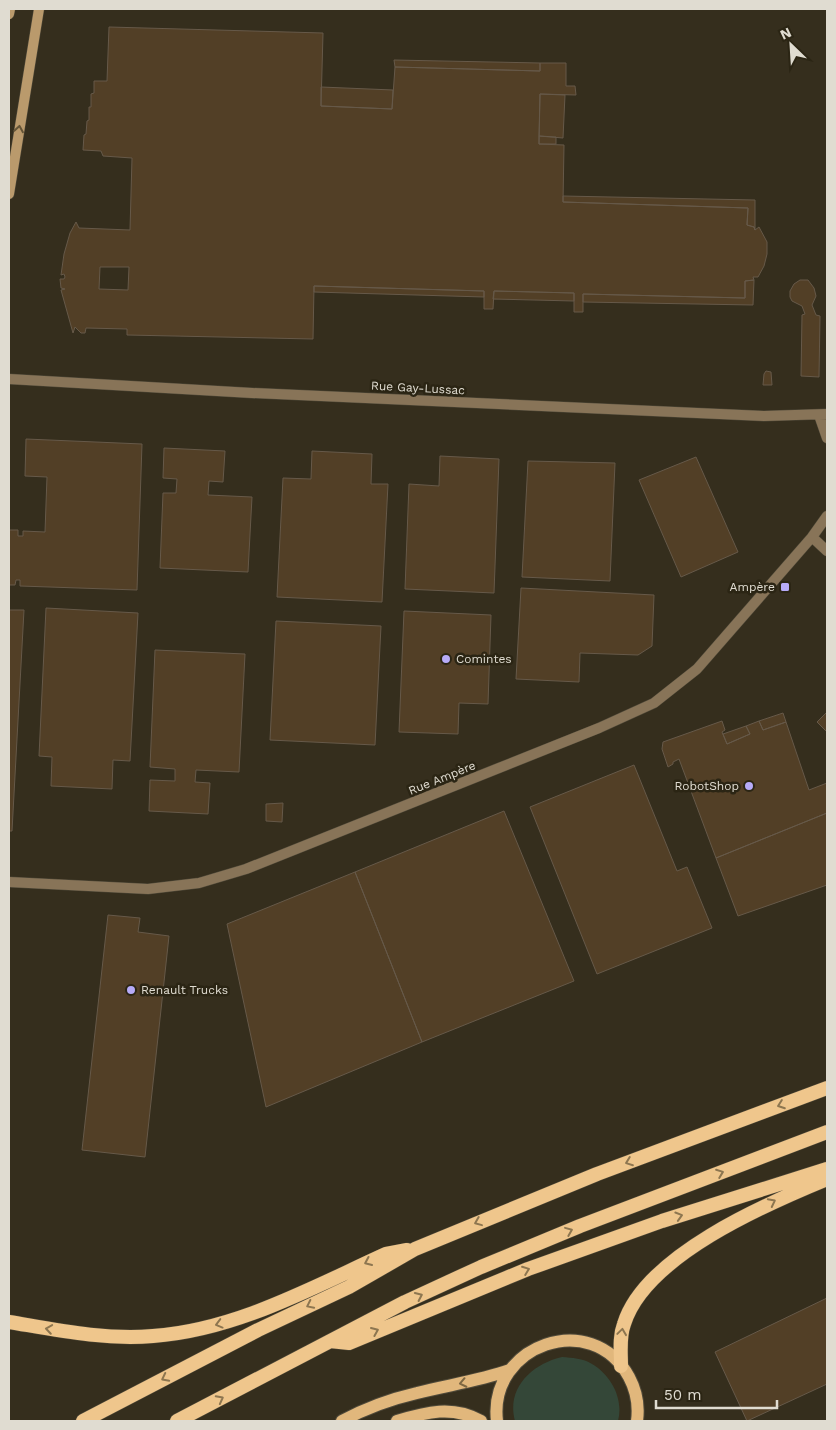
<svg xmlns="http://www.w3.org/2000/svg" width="836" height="1430" font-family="'Work Sans',sans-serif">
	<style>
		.green { fill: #344738 }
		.building { fill: #523f26; stroke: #665949; fill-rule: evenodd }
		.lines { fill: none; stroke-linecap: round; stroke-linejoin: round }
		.minor-casing { stroke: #504a3a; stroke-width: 11 }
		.secondary-casing { stroke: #504a3a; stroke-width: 11 }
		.primary-casing { stroke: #504a3a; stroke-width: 14 }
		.trunk-casing { stroke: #504a3a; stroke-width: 15 }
		.minor { stroke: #887458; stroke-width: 10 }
		.secondary { stroke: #ba9a6c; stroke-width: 10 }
		.primary { stroke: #e1b77c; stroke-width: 12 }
		.trunk { stroke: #efc68c; stroke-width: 14 }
		.oneway { stroke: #645437 }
		.oneway2 { stroke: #8d7650 }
		.oneway3 { stroke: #7d6743 }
		.poi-dot { fill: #b7abf8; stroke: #2b2514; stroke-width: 2 }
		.labels { text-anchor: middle; stroke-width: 5; stroke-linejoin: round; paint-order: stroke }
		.street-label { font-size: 12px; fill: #e0dcd1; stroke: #2b2514 }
		.poi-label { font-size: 12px; fill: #e0dcd1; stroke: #2b2514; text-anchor: end }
	</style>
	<rect width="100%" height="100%" fill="#352e1d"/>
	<!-- green -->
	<path class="green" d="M 562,1357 C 572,1358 583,1358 592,1364 C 611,1375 624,1399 618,1421 L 515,1421 C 506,1388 532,1364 562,1357 Z"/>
	<!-- building -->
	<path class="building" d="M 109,27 L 323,33 L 321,106 L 392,109 L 395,67 L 540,71 L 540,63 L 566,63 L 566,86 L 575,86 L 576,95 L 540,94 L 539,144 L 564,145 L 563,202 L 748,208 L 747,225 L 754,227 L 755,230 L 759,227 L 767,242 L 767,254 L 764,266 L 758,277 L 753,277 L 754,280 L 745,281 L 745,298 L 583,294 L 583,312 L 574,312 L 574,293 L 494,291 L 493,309 L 484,309 L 484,291 L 314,286 L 313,339 L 127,335 L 127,329 L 86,328 L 85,333 L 81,333 L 75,327 L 73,333 L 61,290 L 65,289 L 61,288 L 60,279 L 64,279 L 65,277 L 64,274 L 61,275 L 64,254 L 70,233 L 76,222 L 79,228 L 130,230 L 132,158 L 103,156 L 101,151 L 83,150 L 84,135 L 86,134 L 87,121 L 89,120 L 89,107 L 91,107 L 91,94 L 94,93 L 94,81 L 107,81 ZM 100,267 L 129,267 L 128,290 L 99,289 Z
		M 394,60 L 540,63 L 540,71 L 395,67 Z
		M 321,87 L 393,90 L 392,109 L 321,106 Z
		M 540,94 L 565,95 L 563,138 L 539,136 Z
		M 539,136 L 556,137 L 556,144 L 539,144 Z
		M 563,196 L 755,200 L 755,230 L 754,227 L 747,225 L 748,208 L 563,202 Z
		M 754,280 L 753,305 L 583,302 L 583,294 L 745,298 L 745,281 Z
		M 800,280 L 808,280 L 814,288 L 816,296 L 812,305 L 816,315 L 820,316 L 819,377 L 801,376 L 802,315 L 805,314 L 802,306 L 792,301 L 790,297 L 790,291 L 794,284 Z
		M 314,286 L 484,291 L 484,297 L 314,292 Z
		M 494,291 L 574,293 L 574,301 L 493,299 Z
		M 766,371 L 771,372 L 772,385 L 763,385 L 764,374 Z
		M 26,439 L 142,444 L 137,590 L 20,586 L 20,580 L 16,580 L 15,585 L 9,585 L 9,530 L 18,530 L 18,536 L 23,536 L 23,531 L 45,532 L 47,477 L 25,476 Z
		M 164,448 L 225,451 L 223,482 L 209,481 L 208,495 L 252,497 L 248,572 L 160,568 L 163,493 L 176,493 L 177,479 L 163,478 Z
		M 312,451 L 372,454 L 371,484 L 388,484 L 382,602 L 277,597 L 283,478 L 311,479 Z
		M 440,456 L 499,459 L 494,593 L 405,589 L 409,484 L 439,486 Z
		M 696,457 L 738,552 L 681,577 L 639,480 Z
		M 528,461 L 615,463 L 610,581 L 522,577 Z
		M 521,588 L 654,595 L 652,646 L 638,655 L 580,653 L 579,682 L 516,679 Z
		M 46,608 L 138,613 L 130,761 L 113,760 L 112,789 L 51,786 L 52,757 L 39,756 Z
		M 9,610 L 24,610 L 12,831 L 9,831 Z
		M 404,611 L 491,615 L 488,704 L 459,703 L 458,734 L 399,732 Z
		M 276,621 L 381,626 L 375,745 L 270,740 Z
		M 155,650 L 245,654 L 239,772 L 196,770 L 195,782 L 210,783 L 208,814 L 149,811 L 150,780 L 175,781 L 175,769 L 150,767 Z
		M 827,712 L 827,732 L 817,722 Z
		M 783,713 L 786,722 L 763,730 L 759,721 Z
		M 722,721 L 725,730 L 722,732 L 727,744 L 750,734 L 746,726 L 759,721 L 763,730 L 786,722 L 809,790 L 827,783 L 827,813 L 716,858 L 679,759 L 673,762 L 673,764 L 668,767 L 662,749 L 663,742 Z
		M 746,726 L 750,734 L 727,744 L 723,734 Z
		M 634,765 L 677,871 L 687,867 L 712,928 L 597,974 L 530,807 Z
		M 283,803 L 282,822 L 266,821 L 266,804 Z
		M 504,811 L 574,981 L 422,1042 L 355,872 Z
		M 827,813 L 827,885 L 738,916 L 716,858 Z
		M 355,872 L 422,1042 L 266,1107 L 227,924 Z
		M 108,915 L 140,918 L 138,932 L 169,936 L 145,1157 L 82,1150 Z
		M 827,1298 L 827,1384 L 747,1421 L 715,1352 Z"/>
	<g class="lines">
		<defs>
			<path id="minor" d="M 9,379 L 252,393 L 764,416 L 827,414
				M 819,415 L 827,438
				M 812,537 L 827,551
				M 9,882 L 148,889 L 199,883 L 246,869 L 599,728 L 654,703 L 697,669 L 812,537 L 827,516"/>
			<path id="secondary" d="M 9,14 L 10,9
				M 9,194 L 39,9"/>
			<path id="primary" d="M 342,1421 C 366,1408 391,1399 417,1393 C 448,1385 479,1381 510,1370
				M 397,1421 C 426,1412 453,1405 481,1421
				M 497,1421 C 488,1345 592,1308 629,1377 C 636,1390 639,1406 637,1421"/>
			<path id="trunk" d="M 9,1322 C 57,1330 104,1340 153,1336 C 236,1330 311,1288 386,1254 L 407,1250
				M 330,1341 L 349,1343 L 528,1269 L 662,1221 L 827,1169
				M 621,1366 C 621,1352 619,1337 624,1324 C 645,1256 766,1204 827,1179
				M 83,1421 L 258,1330 L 349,1287 L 415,1249 L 597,1174 L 827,1088
				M 177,1421 L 405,1302 L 481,1267 L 580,1226 L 827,1132"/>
		</defs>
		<!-- minor casing -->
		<use href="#minor" class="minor-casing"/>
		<!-- secondary casing -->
		<use href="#secondary" class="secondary-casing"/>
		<!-- primary casing -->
		<use href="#primary" class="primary-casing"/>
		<!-- trunk casing -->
		<use href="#trunk" class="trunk-casing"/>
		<!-- minor -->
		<use href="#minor" class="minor"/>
		<!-- secondary -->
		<use href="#secondary" class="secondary"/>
		<!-- primary -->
		<use href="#primary" class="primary"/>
		<!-- trunk -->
		<use href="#trunk" class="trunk"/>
	</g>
	<!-- one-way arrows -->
	<defs><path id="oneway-chevron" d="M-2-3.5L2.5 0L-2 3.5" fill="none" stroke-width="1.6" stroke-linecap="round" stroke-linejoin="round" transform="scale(1.25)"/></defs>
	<use class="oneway" href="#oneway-chevron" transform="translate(19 129) rotate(-81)"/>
	<g class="oneway2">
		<use href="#oneway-chevron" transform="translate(781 1105) rotate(160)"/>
		<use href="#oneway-chevron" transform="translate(629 1162) rotate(159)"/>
		<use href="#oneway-chevron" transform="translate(720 1173) rotate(-21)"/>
		<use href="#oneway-chevron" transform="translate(772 1202) rotate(-27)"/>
		<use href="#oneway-chevron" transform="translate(679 1216) rotate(-17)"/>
		<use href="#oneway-chevron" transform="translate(478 1222) rotate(158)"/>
		<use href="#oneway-chevron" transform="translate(569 1231) rotate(-22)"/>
		<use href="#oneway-chevron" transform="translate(368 1262) rotate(156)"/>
		<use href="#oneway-chevron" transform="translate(526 1270) rotate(-21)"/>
		<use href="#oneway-chevron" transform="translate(419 1296) rotate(-25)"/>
		<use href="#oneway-chevron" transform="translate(310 1305) rotate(154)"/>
		<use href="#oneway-chevron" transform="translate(219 1324) rotate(165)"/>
		<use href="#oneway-chevron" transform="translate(49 1329) rotate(-171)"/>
		<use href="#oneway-chevron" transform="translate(375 1331) rotate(-23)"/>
		<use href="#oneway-chevron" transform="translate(622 1332) rotate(-82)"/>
		<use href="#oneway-chevron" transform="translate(165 1378) rotate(153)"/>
		<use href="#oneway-chevron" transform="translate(220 1399) rotate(-28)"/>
	</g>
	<use class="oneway3" href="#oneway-chevron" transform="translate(463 1383) rotate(168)"/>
	<!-- markers -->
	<g class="poi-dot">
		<rect x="780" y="582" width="10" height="10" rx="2.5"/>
		<circle cx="446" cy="659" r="5"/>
		<circle cx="749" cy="786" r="5"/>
		<circle cx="131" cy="990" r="5"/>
	</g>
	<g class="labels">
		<!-- street labels -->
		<g class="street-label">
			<text transform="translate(418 388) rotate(3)" y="4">Rue Gay-Lussac</text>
			<text transform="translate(442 778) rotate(-22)" y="4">Rue Ampère</text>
		</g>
		<!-- poi labels -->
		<g class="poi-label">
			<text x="775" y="591">Ampère</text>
			<text x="456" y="663" text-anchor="start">Comintes</text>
			<text x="739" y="790">RobotShop</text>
			<text x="141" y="994" text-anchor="start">Renault Trucks</text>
		</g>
	</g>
	<!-- border -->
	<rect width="836" height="1430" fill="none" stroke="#e0dcd1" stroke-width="20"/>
	<!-- north arrow -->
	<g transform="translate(791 45) rotate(335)" stroke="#2b2514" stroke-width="4" paint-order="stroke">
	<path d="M0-4L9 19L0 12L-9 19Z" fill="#e0dcd1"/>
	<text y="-8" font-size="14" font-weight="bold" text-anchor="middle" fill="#e0dcd1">N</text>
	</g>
	<!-- scale -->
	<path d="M656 1400v8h121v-8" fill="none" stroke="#e0dcd1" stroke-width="2.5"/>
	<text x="664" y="1400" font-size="15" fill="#e0dcd1" stroke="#2b2514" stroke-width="4" paint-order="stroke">50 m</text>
</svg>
